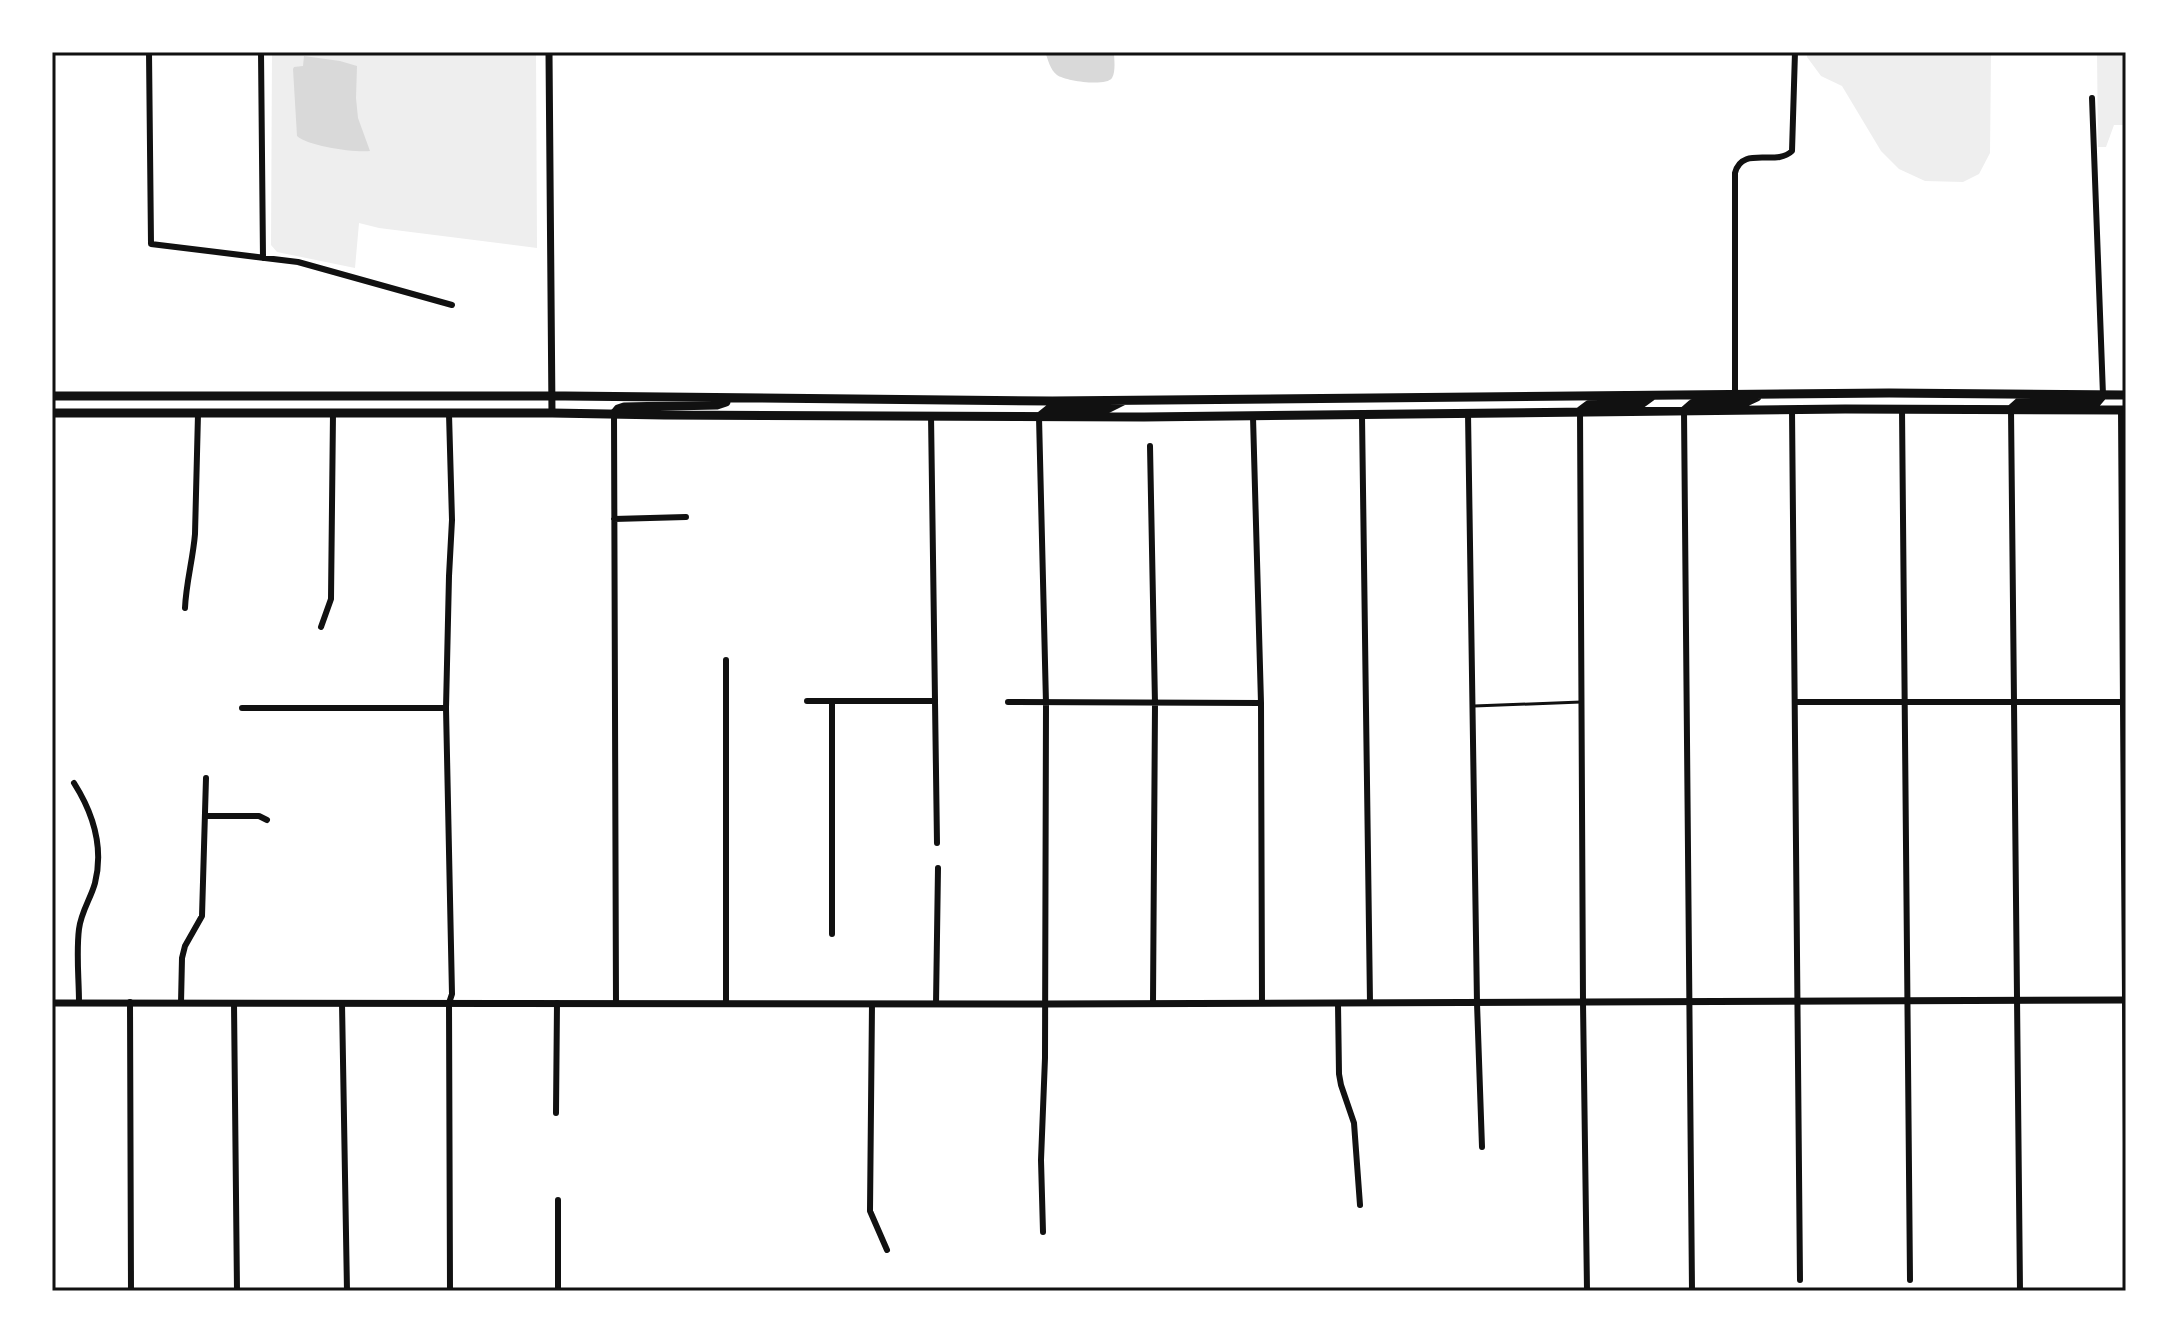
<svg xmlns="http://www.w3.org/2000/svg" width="2178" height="1343" font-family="'Exo 2',sans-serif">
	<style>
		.green { fill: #eee }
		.water { fill: #d9d9d9 }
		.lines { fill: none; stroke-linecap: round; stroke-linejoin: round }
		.service { stroke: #111; stroke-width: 3 }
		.minor { stroke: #111; stroke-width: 6 }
		.tertiary { stroke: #111; stroke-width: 7 }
		.primary { stroke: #111; stroke-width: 9 }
		.neatline { fill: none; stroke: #111; stroke-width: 3 }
	</style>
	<rect width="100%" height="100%" fill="#fff"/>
	<!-- green -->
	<path class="green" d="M 272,52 L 536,52 L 537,248 L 379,228 L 359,223 L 355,268 L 277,252 L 271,245 Z
		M 1807,52 L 1991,52 L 1990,153 L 1979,174 L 1963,182 L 1925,181 L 1899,169 L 1881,151 L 1842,86 L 1821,76 L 1807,57 Z
		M 2097,52 L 2126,52 L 2126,125 L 2114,125 L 2106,147 L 2098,147 Z"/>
	<!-- water -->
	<path class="water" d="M 1045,52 L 1114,52 C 1114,59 1116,71 1112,78 C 1106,87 1065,81 1057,75 C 1050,70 1048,59 1045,52 Z
		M 304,56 L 340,61 L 357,66 L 356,98 L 358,118 L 370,151 C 355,153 308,146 297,136 L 293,69 L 294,67 L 303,66 Z"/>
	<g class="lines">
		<!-- service -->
		<path class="service" d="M 1474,706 L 1581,702"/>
		<!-- minor -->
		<path class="minor" d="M 149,52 L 151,244 L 298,262 L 452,305
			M 261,52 L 263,258
			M 2092,98 L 2103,395
			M 1735,395 L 1735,173 C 1742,145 1776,167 1792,151 L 1795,52
			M 1902,409 L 1910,1280
			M 2011,409 L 2020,1291
			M 1792,410 L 1800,1280
			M 2121,410 L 2126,1144
			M 1580,411 L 1583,1003 L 1587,1290
			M 1684,411 L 1692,1291
			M 1468,413 L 1477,1003 L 1482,1147
			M 449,414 L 452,520 L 449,576 L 446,708 L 452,994 L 449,1003 L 450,1291
			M 614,414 L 616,1003
			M 931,415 L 937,843
			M 1362,416 L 1370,1003
			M 1039,417 L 1046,703 L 1045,1058 L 1041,1160 L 1043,1232
			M 1253,417 L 1261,703 L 1262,1003
			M 1150,446 L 1155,704 L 1153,1003
			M 614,519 L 686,517
			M 185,608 C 186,583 193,559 195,534 L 198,414
			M 321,627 L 331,599 L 333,413
			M 726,660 L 726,1003
			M 807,701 L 935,701
			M 1008,702 L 1261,703
			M 1795,702 L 2126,702
			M 242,708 L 446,708
			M 74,783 C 93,813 104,847 95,883 C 91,898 81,912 79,929 C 76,953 79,979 79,1003
			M 205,816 L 259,816 L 267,820
			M 832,934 L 832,701
			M 130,1002 L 131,1291
			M 181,1003 L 182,958 L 185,946 L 202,916 L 206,778
			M 234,1003 L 237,1291
			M 342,1003 L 347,1291
			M 872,1004 L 870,1211 L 887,1250
			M 936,1004 L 938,868
			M 1338,1004 L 1339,1074 L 1341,1085 L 1354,1123 L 1360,1205
			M 556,1113 L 557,1003
			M 558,1200 L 558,1291"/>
		<!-- tertiary -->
		<path class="tertiary" d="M 549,52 L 552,413
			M 52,1003 L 1045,1004 L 2126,1000"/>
		<!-- primary -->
		<path class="primary" d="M 52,396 L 565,396 L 1052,401 L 1889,393 L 2126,395
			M 2011,409 L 2020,401 L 2097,402 L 2103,395
			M 1580,411 L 1588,405 L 1641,404 L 1652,396
			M 1684,411 L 1692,404 L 1744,403 L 1757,397
			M 52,413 L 552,413 L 664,415 L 1144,417 L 1845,409 L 2126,410
			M 614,414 L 618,409 L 624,407 L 717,405 L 726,402
			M 1039,417 L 1049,409 L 1109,408 L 1123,401"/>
	</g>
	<!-- border -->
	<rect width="2178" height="1343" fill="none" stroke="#ffffff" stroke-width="108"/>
	<rect x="54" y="54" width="2070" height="1235" class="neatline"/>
</svg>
